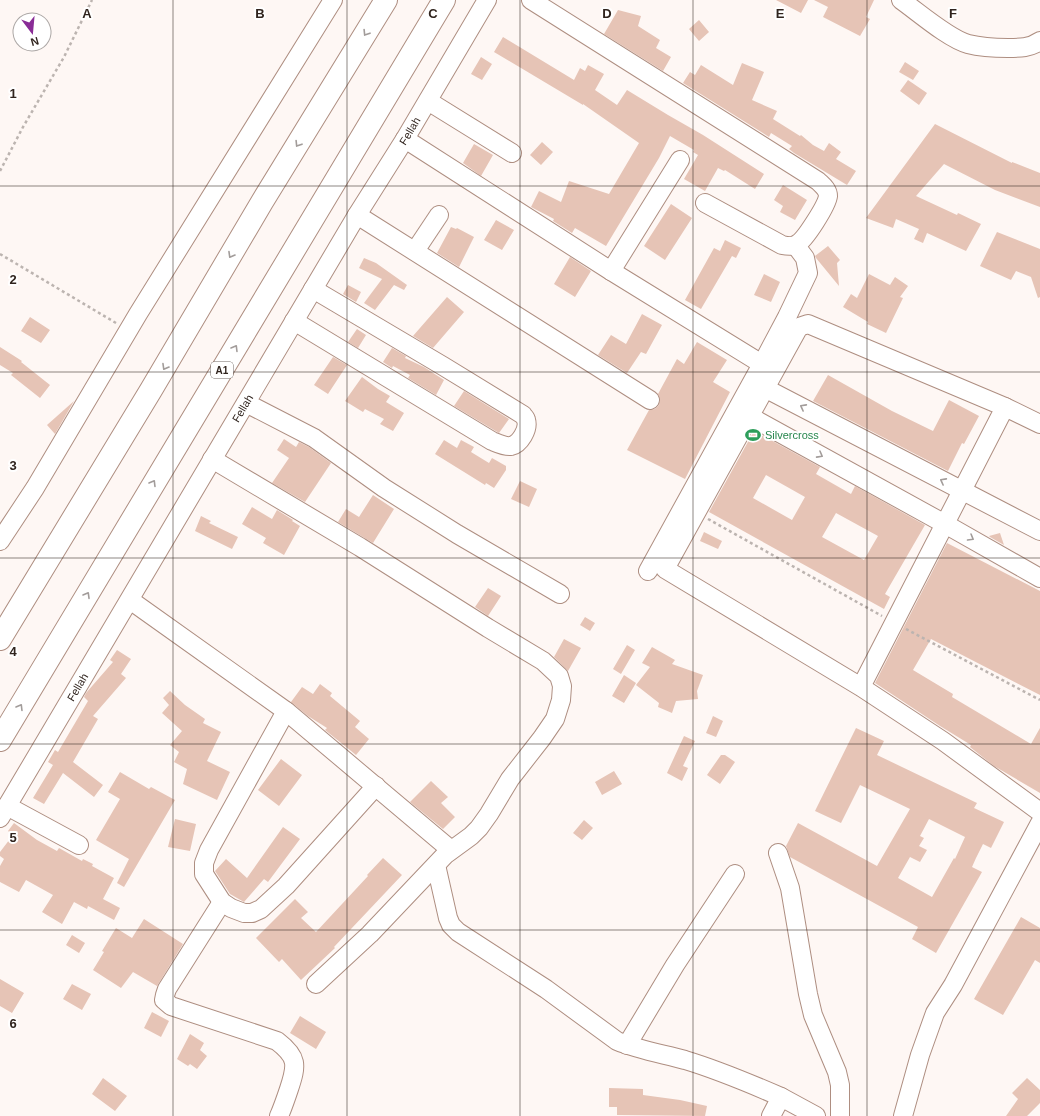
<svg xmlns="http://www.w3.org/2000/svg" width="1040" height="1116" font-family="Arial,sans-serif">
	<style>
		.building { fill: #e6c4b6; fill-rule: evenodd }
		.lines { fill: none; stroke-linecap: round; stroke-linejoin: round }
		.minor-casing { stroke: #ae8e81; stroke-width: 20 }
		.highway-casing { stroke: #ae8e81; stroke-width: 24 }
		.path { stroke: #bcb4b0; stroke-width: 2.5; stroke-dasharray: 3 3; stroke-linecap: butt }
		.minor { stroke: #fff; stroke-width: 18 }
		.highway { stroke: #fff; stroke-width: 22 }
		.oneway { stroke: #a29c9a }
		.grid { fill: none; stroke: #30241e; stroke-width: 1; stroke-opacity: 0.55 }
		.labels { text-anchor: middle; stroke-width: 4; stroke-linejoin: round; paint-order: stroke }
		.shield { fill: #fff; stroke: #6e6662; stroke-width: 1 }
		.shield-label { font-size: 10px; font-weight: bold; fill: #30241e }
		.street-label { font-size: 11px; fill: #30241e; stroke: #fff }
		.leisure-label { font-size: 11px; fill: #27864d; stroke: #fff; text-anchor: start }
		.grid-label { font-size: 13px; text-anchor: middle; font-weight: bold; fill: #30241e; stroke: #fff; stroke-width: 4; stroke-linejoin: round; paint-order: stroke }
	</style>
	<rect width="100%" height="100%" fill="#fef7f4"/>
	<!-- building -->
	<path class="building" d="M 776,0 L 808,0 L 801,13 Z
		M 814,0 L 874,0 L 866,17 L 870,19 L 860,36 L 823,17 L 828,7 Z
		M 618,10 L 641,16 L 638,26 L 660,40 L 656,48 L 671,57 L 663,71 L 604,34 Z
		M 699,20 L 709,32 L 699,41 L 689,29 Z
		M 503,37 L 574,80 L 580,68 L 585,71 L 588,65 L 604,74 L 595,90 L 617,105 L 627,90 L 668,115 L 703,135 L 764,174 L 755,189 L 725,170 L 724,171 L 718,168 L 705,191 L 684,179 L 698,155 L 693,152 L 694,150 L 670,136 L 659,158 L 606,246 L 575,228 L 572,233 L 553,221 L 554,219 L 531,207 L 539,191 L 561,202 L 569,181 L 609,194 L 639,143 L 583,104 L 583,105 L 494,52 Z
		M 481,57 L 492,64 L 482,80 L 471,74 Z
		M 905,62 L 919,71 L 913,80 L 899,72 Z
		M 742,63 L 764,72 L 752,100 L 777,111 L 773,119 L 800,136 L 801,135 L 813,145 L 824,151 L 829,143 L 841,152 L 836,159 L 856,171 L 847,185 L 794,153 L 789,149 L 792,146 L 771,133 L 769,137 L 683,83 L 690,72 L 695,75 L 701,65 L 733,85 Z
		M 908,80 L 927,93 L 919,105 L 900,91 Z
		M 935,124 L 1012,163 L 1012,162 L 1040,173 L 1040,207 L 995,190 L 944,164 L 916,196 L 957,215 L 958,213 L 981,224 L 966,251 L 927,233 L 923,243 L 914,239 L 919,229 L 896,219 L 893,228 L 866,218 Z
		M 542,142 L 553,152 L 541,165 L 530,155 Z
		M 474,144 L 493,155 L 481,176 L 463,163 Z
		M 783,185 L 807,200 L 795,220 L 780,212 L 783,206 L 774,200 Z
		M 671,204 L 692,218 L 665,260 L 644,246 Z
		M 496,220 L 514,230 L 502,250 L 484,240 Z
		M 451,227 L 456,229 L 457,228 L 474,237 L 459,267 L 437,253 Z
		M 997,232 L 1040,249 L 1040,297 L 1038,298 L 1031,277 L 1016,271 L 1011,280 L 980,266 Z
		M 725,240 L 741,248 L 736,258 L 732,256 L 701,309 L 685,300 L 714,248 L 720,251 Z
		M 828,246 L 840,260 L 837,263 L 839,286 L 816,258 L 815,256 Z
		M 570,257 L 591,271 L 575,297 L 554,284 Z
		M 364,258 L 376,263 L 407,285 L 404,290 L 394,285 L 375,310 L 364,303 L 382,279 L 359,268 Z
		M 764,274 L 780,282 L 771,302 L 754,295 Z
		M 869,274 L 890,285 L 895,277 L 908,286 L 900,297 L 903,298 L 886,333 L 867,324 L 868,322 L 843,307 L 851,294 L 857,298 Z
		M 348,285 L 361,292 L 356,302 L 343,294 Z
		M 447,297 L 464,312 L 433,348 L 413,336 Z
		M 642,314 L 662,325 L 646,354 L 641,352 L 627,373 L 598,355 L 611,335 L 626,344 Z
		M 30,317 L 50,330 L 41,343 L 21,331 Z
		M 357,329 L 366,335 L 358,348 L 348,342 Z
		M 697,342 L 727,360 L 713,382 L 730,392 L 685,479 L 627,450 L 649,410 L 655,409 L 659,405 L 660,400 L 658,394 L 677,359 L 684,364 Z
		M 0,347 L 22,361 L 21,362 L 50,385 L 40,398 L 11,375 L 13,373 L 0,365 Z
		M 392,348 L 406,356 L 405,358 L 424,367 L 444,380 L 436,395 L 408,378 L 410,375 L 393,366 L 392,368 L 383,362 Z
		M 333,357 L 347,365 L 328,394 L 314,385 Z
		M 828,375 L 892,411 L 933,431 L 949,400 L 979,416 L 964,444 L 962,443 L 948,471 L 813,401 Z
		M 362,377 L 378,389 L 390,396 L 386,402 L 404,413 L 393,431 L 380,424 L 384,419 L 365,409 L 363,412 L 345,401 Z
		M 464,391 L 509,419 L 499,433 L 454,406 Z
		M 74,401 L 55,434 L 47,425 Z
		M 754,431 L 820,467 L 816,474 L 851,494 L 855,486 L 925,525 L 885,594 L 890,597 L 884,609 L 709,512 ZM 766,475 L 805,497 L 792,520 L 753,498 ZM 836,513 L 878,536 L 864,560 L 822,537 Z
		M 284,439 L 296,447 L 299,442 L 309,447 L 331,463 L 305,502 L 272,483 L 289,458 L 277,450 Z
		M 444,440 L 457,448 L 461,440 L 474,447 L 471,452 L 489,463 L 492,458 L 506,466 L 506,470 L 494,488 L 486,483 L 485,485 L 435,454 Z
		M 520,481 L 537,489 L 529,507 L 511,499 Z
		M 373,495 L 394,509 L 373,543 L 338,522 L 346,509 L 359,517 Z
		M 252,507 L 272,519 L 277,510 L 293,520 L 292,521 L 300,526 L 284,555 L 263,543 L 266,538 L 242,524 Z
		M 201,516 L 211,521 L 209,523 L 238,537 L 232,549 L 195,531 Z
		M 704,532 L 722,541 L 718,549 L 700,541 Z
		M 1000,533 L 1004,545 L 990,537 L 989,536 Z
		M 947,543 L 1040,591 L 1040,695 L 931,639 L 913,670 L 953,694 L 952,697 L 1031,744 L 1040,728 L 1040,793 L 994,766 L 970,747 L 971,745 L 940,726 L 875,683 Z
		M 488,588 L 501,596 L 488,616 L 475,607 Z
		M 585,617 L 595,623 L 590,631 L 580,625 Z
		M 564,639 L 581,648 L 568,671 L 554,657 Z
		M 627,645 L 635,650 L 621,674 L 613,669 Z
		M 652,647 L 675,660 L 672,664 L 703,675 L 697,691 L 698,699 L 676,701 L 672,713 L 658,707 L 659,703 L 636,685 L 650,667 L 642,663 Z
		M 117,650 L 131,659 L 121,674 L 126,678 L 93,716 L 98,719 L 73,762 L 103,785 L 94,797 L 63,773 L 44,804 L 33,798 L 53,765 L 48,762 L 55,750 L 58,752 L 88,701 L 84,697 L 86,693 L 113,662 L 110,660 Z
		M 624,675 L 636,683 L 624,703 L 612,696 Z
		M 320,684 L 332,693 L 330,696 L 360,721 L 355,727 L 369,739 L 356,755 L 325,730 L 327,728 L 308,716 L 291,702 L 302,687 L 313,694 Z
		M 170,691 L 185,705 L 205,719 L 203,723 L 221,732 L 207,761 L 230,772 L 217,800 L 183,784 L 187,769 L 174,762 L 179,752 L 170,745 L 182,731 L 162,713 L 169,705 L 163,698 Z
		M 713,716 L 723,721 L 716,737 L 706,733 Z
		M 856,728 L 884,741 L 877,755 L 977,803 L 974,808 L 1004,822 L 991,848 L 983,844 L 976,858 L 972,867 L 982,872 L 936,953 L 912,939 L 918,927 L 790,857 L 786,846 L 798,823 L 877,866 L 910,809 L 860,785 L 841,823 L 815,811 ZM 929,819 L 965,837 L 955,859 L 954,858 L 932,897 L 898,878 L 910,857 L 920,862 L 927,850 L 919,846 L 924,838 L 920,836 Z
		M 684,736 L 695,741 L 683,766 L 688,768 L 682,781 L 667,773 Z
		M 721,755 L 725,755 L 735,762 L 720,784 L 707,775 Z
		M 281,759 L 302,775 L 279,806 L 258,790 Z
		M 614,771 L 622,784 L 602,795 L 595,782 Z
		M 120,772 L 149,789 L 151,787 L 175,800 L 124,887 L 117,883 L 129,859 L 96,840 L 120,799 L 108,792 Z
		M 431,781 L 448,797 L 441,803 L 455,817 L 443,829 L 410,802 Z
		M 175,819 L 196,824 L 190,851 L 168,847 Z
		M 584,820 L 593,828 L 582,840 L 573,833 Z
		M 14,823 L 37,840 L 57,851 L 59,848 L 82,861 L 83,859 L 93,864 L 92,866 L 114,878 L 103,899 L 120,908 L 114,920 L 88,906 L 87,909 L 74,902 L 62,924 L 42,912 L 53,895 L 26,880 L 19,892 L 0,882 L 0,866 L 4,859 L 0,856 L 0,852 L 13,835 L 8,831 Z
		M 283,827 L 300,839 L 268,882 L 264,879 L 244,902 L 230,894 L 215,871 L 226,859 L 247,878 Z
		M 383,858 L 402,875 L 334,947 L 335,948 L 301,980 L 282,959 L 279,962 L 256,938 L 295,899 L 308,912 L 301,918 L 316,932 L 368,876 L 367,875 Z
		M 1021,917 L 1040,928 L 1040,963 L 1035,960 L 1003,1015 L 974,999 Z
		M 144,919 L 183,944 L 157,986 L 133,972 L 121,988 L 93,970 L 104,952 L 102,951 L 116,928 L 132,938 Z
		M 72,935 L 85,943 L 79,953 L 66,945 Z
		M 0,979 L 24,993 L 12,1013 L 0,1006 Z
		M 72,984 L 91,994 L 82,1010 L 63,999 Z
		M 152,1012 L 169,1021 L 161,1037 L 144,1028 Z
		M 300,1016 L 326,1032 L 316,1049 L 290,1033 Z
		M 190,1034 L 204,1043 L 200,1050 L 207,1056 L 197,1069 L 190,1064 L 188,1066 L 177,1059 Z
		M 103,1078 L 127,1096 L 115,1111 L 92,1094 Z
		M 1027,1078 L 1040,1090 L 1040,1103 L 1027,1116 L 1006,1116 L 1018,1099 L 1012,1093 Z
		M 609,1088 L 643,1089 L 643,1095 L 680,1100 L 707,1106 L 705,1116 L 617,1115 L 617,1107 L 609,1107 Z"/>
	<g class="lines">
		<defs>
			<g id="minor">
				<path d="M 531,0 L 818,181 C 822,185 828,189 828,196 C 827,205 805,240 797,244 C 793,247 787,246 782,245 L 705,203"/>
				<path d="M 901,0 C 918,12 949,39 968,44 C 980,47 995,48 1008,48 C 1020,48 1030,48 1040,41"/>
				<path d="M 428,101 L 512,153"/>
				<path d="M 405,139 L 611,271 L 762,364"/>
				<path d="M 357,215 L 650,400"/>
				<path d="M 415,251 L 439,215"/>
				<path d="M 611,271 L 680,160"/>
				<path d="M 294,321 L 492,441 C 497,443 505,447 511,446 C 520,444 529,429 526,420 C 526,418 524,417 523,415 L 443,366 L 313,289"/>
				<path d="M 755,383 L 1040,531"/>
				<path d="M 246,403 L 314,438 L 384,488 L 457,534 L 560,594"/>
				<path d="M 1005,407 L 1040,424"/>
				<path d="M 738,410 L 945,524 L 1040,578"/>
				<path d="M 212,459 L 360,547 L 488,628 L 543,661 L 559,676 L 562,686 L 561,700 L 555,719 L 542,738 L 510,779 L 489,814 L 479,828 L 471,836 L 445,855 L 370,934 L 316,984"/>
				<path d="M 0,541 L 35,488 L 138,314 L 333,0"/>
				<path d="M 648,571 L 762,364 L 787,317 L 808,273 L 805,258 L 796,246"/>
				<path d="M 130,600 L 286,711 L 451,850"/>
				<path d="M 861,687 L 1005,407 L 808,324 L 799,327 L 665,569 L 861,687 L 943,741 L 1040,812"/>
				<path d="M 286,711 L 209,850 L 204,863 L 204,874 L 222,902 L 231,908 L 244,913 L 252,913 L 261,909 L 286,886 L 376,786"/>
				<path d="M 7,806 L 79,845"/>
				<path id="s1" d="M 0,818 L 357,215 L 405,139 L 487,0"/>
				<path d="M 778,853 L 790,888 L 808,994 L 813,1015 L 837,1072 L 840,1085 L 840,1116"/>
				<path d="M 436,865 L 448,918 L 451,925 L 458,932 L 546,989 L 617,1041 C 639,1050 663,1054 685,1060 C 718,1070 749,1083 781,1097"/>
				<path d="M 222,902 L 167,989 L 165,995 L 164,1000 L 171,1006 L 277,1041 C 298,1057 297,1065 289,1089 C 286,1098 283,1107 279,1116"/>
				<path d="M 627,1045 L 675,965 L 735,874"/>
				<path d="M 771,1116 L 781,1097 L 816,1116"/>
				<path d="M 903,1116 L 920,1055 L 935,1013 L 953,985 L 1040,823"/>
			</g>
			<path id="highway" d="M 0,639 L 151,390 L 262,202 L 386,0
				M 0,740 L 444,0"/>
		</defs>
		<!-- minor casing -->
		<use href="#minor" class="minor-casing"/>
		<!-- highway casing -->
		<use href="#highway" class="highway-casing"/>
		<!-- path -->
		<path class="path" d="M 0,171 L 23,127 L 64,57 L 92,0
			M 0,254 L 116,323
			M 708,519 L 882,616
			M 906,629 L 1040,700"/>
		<!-- minor -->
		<use href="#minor" class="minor"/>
		<!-- highway -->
		<use href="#highway" class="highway"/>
	</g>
	<!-- one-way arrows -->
	<defs><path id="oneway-chevron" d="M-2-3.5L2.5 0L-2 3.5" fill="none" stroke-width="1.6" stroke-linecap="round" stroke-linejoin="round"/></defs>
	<g class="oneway">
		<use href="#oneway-chevron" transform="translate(366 33) rotate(122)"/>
		<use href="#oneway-chevron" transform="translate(298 144) rotate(122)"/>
		<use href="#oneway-chevron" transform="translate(231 255) rotate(120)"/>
		<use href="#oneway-chevron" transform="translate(235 348) rotate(-59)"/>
		<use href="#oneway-chevron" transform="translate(165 367) rotate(120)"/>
		<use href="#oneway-chevron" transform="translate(803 407) rotate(-152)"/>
		<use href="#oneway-chevron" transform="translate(820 455) rotate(29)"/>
		<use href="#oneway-chevron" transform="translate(943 481) rotate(-152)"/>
		<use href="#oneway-chevron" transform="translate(153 483) rotate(-59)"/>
		<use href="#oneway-chevron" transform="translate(971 538) rotate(30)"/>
		<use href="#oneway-chevron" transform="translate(87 595) rotate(-60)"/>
		<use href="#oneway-chevron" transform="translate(20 707) rotate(-59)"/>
	</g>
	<!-- grid -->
	<path class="grid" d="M 173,0 L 173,1116M 347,0 L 347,1116M 520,0 L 520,1116M 693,0 L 693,1116M 867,0 L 867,1116M 0,186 L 1040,186M 0,372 L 1040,372M 0,558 L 1040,558M 0,744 L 1040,744M 0,930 L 1040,930"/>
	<!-- icons -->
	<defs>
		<symbol id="stadium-bare" viewBox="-9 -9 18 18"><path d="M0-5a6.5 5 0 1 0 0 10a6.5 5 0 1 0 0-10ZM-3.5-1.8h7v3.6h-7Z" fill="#2e9e5b" stroke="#fff" stroke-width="2.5" paint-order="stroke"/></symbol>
	</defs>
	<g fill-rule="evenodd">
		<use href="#stadium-bare" x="742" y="424" width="22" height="22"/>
	</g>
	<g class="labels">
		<!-- shield labels -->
		<rect class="shield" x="211" y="362" width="22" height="16" rx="3"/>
		<g class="shield-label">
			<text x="222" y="374">A1</text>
		</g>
		<!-- street labels -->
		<g class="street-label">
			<text dy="4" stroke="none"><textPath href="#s1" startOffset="800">Fellah</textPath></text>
			<text dy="4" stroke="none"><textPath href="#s1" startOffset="476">Fellah</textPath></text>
			<text dy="4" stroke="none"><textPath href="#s1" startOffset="152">Fellah</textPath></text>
		</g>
		<!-- leisure labels -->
		<g class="leisure-label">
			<text x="765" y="439">Silvercross</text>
		</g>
	</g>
	<g class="grid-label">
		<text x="87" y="18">A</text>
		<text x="260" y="18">B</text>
		<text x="433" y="18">C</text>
		<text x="607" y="18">D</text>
		<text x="780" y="18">E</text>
		<text x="953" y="18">F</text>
		<text x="13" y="98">1</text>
		<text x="13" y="284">2</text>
		<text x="13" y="470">3</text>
		<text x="13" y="656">4</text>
		<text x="13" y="842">5</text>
		<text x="13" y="1028">6</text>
	</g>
	<!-- north arrow -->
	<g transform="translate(32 32) rotate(164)"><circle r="19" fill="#ffffff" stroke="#aca7a5"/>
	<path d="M0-3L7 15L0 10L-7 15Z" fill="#892c96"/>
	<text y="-6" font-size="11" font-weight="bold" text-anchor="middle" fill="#30241e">N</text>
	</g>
</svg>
